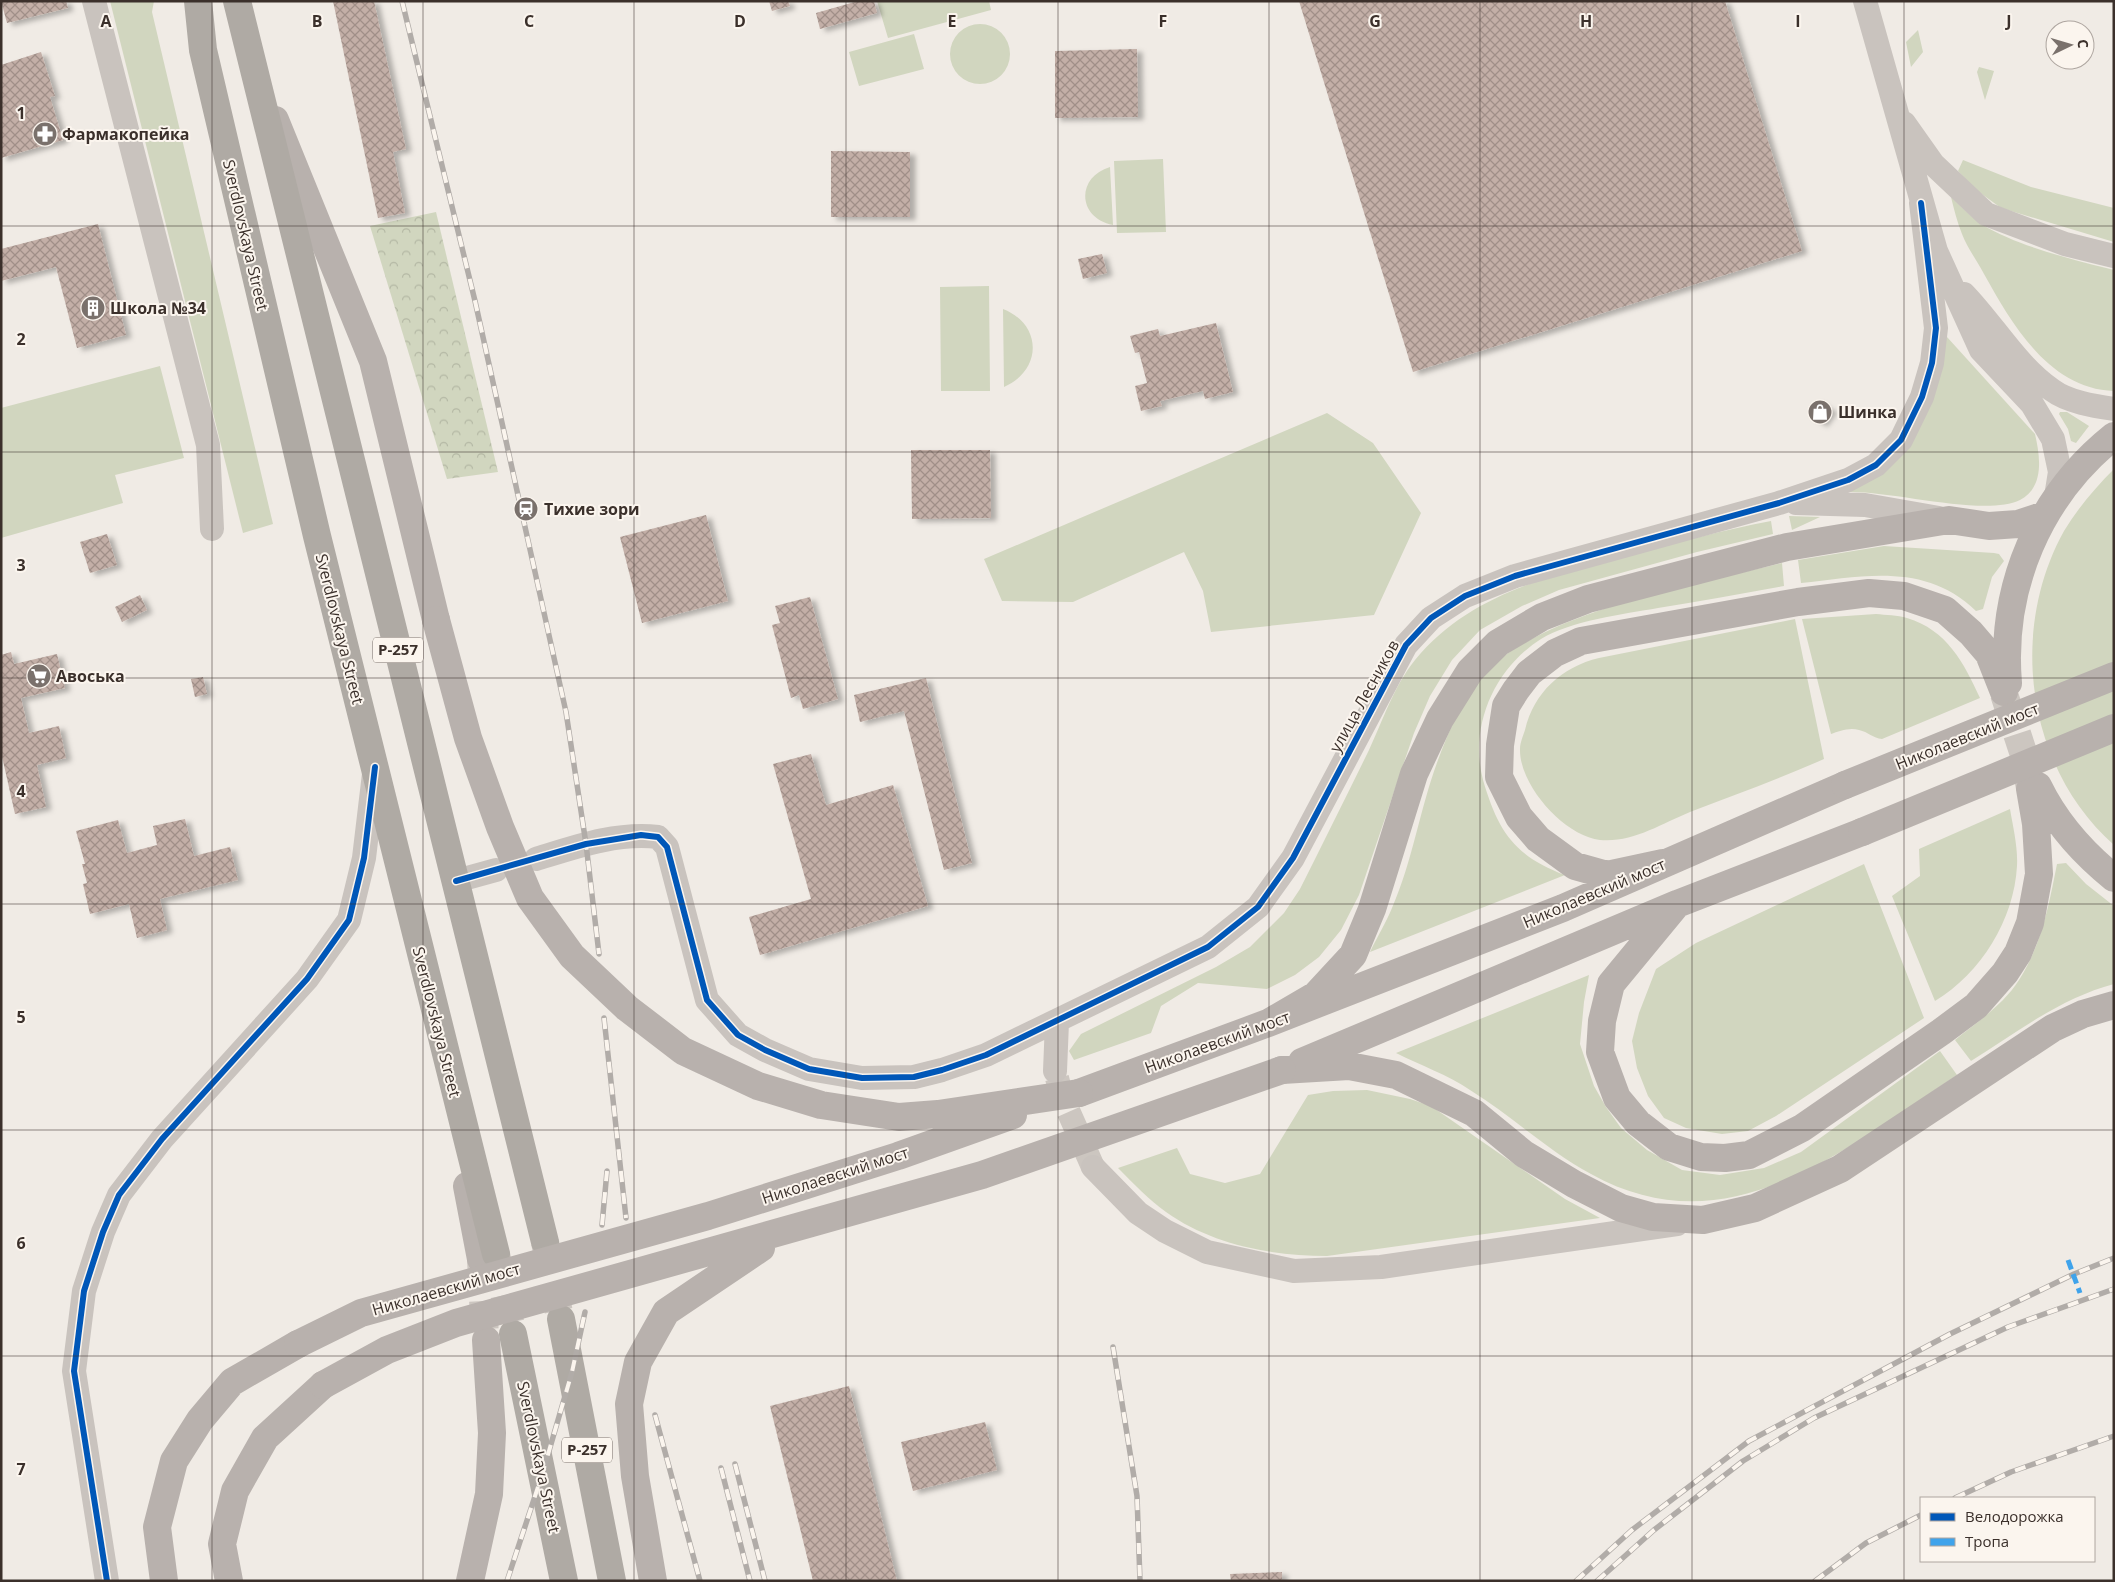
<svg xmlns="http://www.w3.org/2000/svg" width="2115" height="1582" font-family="'Open Sans',sans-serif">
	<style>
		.green { fill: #d1d6bf }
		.forest { fill: url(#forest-crowns) }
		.building { fill: url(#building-cross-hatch); filter: url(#shadow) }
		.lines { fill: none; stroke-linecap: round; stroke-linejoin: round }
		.minor-tunnel { stroke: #ccc6c0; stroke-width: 24; stroke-dasharray: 24 12; stroke-linecap: butt }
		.major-tunnel { stroke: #ccc6c0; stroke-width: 28; stroke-dasharray: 28 14; stroke-linecap: butt }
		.highway-tunnel { stroke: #ccc6c0; stroke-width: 28; stroke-dasharray: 28 14; stroke-linecap: butt }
		.minor { stroke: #c9c3be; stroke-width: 24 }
		.major { stroke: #b8b1ad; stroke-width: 28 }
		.highway { stroke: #afaaa4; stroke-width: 28 }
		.rail-casing { stroke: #b1aca8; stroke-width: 5.5 }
		.rail { stroke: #fbf5ee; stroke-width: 4; stroke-dasharray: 11; stroke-linecap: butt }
		.major-bridge { stroke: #b8b1ad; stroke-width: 28 }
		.quiet { stroke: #3fa3eb; stroke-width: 5; stroke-dasharray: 10 5; stroke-linecap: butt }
		.cycleway-casing { stroke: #fbf5ee; stroke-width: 9 }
		.cycleway { stroke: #0057b8; stroke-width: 6 }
		.grid { fill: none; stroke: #3b302b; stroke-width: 1; stroke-opacity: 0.55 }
		.labels { text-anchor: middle; stroke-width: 4; stroke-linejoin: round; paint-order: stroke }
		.shield { fill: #fbf5ee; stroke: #756b66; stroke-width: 1 }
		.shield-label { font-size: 15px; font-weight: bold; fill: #3b302b }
		.poi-label { font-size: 16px; font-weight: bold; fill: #3b302b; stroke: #fbf5ee; text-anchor: start }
		.street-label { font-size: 16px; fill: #3b302b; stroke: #fbf5ee }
		.grid-label { font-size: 16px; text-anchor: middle; font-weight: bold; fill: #3b302b; stroke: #fbf5ee; stroke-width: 4; stroke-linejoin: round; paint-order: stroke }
	</style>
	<defs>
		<pattern id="forest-crowns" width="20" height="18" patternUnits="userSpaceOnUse" patternTransform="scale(1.25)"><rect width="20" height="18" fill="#d1d6bf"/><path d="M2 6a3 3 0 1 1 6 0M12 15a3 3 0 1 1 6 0" fill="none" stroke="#b4b8a4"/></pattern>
		<pattern id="building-cross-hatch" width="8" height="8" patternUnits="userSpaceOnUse" patternTransform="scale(1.25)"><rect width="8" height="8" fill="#c3afa7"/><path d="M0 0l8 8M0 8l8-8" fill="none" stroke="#a08f88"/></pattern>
		<filter id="shadow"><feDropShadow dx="5.5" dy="3" stdDeviation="2.5" flood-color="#0004"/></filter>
	</defs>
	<rect width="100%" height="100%" fill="#f0ebe5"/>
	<!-- green -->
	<path class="green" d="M 110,1 L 154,1 L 152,12 L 273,524 L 243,533 Z
		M 877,1 L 989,1 L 991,10 L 888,38 Z
		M950 54a30 30 0 1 1 60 0a30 30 0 1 1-60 0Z
		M 1918,30 L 1923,52 L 1911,67 L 1906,42 Z
		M 914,34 L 924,69 L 859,86 L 849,52 Z
		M 1979,67 L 1994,71 L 1985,100 L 1977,72 Z
		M 1163,159 L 1166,232 L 1117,233 L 1114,161 Z
		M 1963,160 L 2031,187 L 2114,208 L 2114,242 L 2001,208 L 1975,189 L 1958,171 Z
		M 1110,167 L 1113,225 C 1077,218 1076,177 1110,167 Z
		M 1951,197 C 1961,206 1971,217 1983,225 C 2017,246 2074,260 2114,270 L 2114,391 C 2049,389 2012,324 1984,274 C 1977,261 1967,247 1962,234 C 1957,222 1954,209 1951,197 Z
		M 989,286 L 990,391 L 941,391 L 940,287 Z
		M 1003,309 C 1042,324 1043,370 1004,387 Z
		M 1947,337 L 2035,434 C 2040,456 2045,487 2020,500 C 1985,517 1893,491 1849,492 L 1866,480 Z
		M 160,366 L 184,458 L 115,475 L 123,503 L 1,538 L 1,408 Z
		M 2060,412 L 2067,412 L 2089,426 L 2076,443 L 2071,441 L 2068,429 L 2059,414 Z
		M 1327,413 L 1373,443 L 1421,513 L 1374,615 L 1211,632 L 1203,591 L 1184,552 L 1073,602 L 1002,601 L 984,559 Z
		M 2114,469 L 2114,845 C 2027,768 2008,632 2064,531 C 2078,508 2095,488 2114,469 Z
		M 1789,516 L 1820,517 L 1792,530 Z
		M 1771,521 L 1773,534 L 1697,552 L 1559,590 L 1522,606 L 1480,630 L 1452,660 L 1430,696 L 1414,733 L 1359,895 L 1341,930 L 1319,957 L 1295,975 L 1267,989 L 1198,983 L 1161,1006 L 1151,1033 L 1074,1060 L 1069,1051 L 1081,1034 L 1216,967 L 1250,947 L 1284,913 L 1300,889 C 1323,843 1346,797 1369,750 C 1383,720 1394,686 1415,660 C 1469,594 1550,576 1628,555 C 1676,543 1723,530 1771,521 Z
		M 1884,546 L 1994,553 L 1999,554 L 2004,561 L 1992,577 L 1983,609 L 1976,611 C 1926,562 1864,576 1801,583 L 1798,560 Z
		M 1782,563 L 1784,586 C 1742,594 1700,601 1658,608 C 1624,614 1570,621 1541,639 C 1494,669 1469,726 1483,780 C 1498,831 1514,856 1565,875 L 1370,952 C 1377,937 1386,923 1392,908 C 1413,860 1420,808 1438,760 C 1448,733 1461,702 1479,679 C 1535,612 1699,584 1782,563 Z
		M 1876,614 C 1886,615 1897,615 1907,618 C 1947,630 1964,663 1980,698 L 1882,739 C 1873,738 1868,732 1859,730 C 1850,727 1839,731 1831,734 L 1802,619 Z
		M 1795,619 L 1824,759 C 1779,779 1734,795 1690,812 C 1661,824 1632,843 1600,840 C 1564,836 1519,785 1520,749 C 1520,743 1523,736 1525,730 C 1534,692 1562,667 1599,658 Z
		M 2010,809 C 2013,827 2018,847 2017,866 C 2014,920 1981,973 1935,1001 L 1892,896 L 1920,876 L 1919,849 Z
		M 2066,863 L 2086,884 L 2114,906 L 2114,984 C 2061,998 2017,1032 1971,1061 L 1955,1040 C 1977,1022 2004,1004 2019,980 C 2042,944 2049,904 2057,864 Z
		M 1864,864 L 1924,1018 L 1776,1116 L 1748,1131 L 1722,1134 L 1686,1128 L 1664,1118 L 1648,1096 L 1637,1068 L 1632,1041 L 1639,1013 L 1656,969 L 1696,943 Z
		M 1589,975 L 1584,1002 L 1580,1044 L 1594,1086 L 1606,1107 L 1621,1128 L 1647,1150 L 1682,1170 L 1720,1175 L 1764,1168 L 1801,1152 L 1940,1051 L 1957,1075 C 1846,1148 1729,1251 1591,1174 C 1547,1150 1512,1116 1470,1090 C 1448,1075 1420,1065 1396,1053 Z
		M 1367,1090 L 1410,1099 L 1431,1106 L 1565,1199 L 1600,1218 L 1327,1256 C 1273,1256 1212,1245 1166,1212 C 1149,1200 1134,1184 1118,1168 L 1177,1148 L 1190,1174 L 1225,1183 L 1260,1174 L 1308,1095 L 1333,1091 Z"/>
	<!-- forest -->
	<path class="forest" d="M 436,212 L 498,472 L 447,479 L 370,226 Z"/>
	<!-- building -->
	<path class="building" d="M 1,1 L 66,1 L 68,8 L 7,23 Z
		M 333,1 L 374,1 L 406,149 L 393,152 L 405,213 L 378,218 Z
		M 769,1 L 788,1 L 790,6 L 772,11 Z
		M 858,1 L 874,1 L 877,13 L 820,29 L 816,13 Z
		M 1299,1 L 1725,1 L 1802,251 L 1413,372 Z
		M 1137,49 L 1138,117 L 1055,118 L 1055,51 Z
		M 41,52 L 55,96 L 50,97 L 63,140 L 1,158 L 1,65 Z
		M 831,151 L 910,152 L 910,217 L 831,217 Z
		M 98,224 L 126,335 L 77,348 L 56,267 L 1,281 L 1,249 Z
		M 1102,254 L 1107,273 L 1083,279 L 1078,259 Z
		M 1216,323 L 1233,392 L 1205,399 L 1203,391 L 1160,401 L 1162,406 L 1141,411 L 1135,386 L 1147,383 L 1139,352 L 1135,353 L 1130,336 L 1158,329 L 1160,336 Z
		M 1817,400 L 1832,410 L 1822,424 L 1808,414 Z
		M 911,450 L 990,450 L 991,518 L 912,519 Z
		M 706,515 L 728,601 L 642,623 L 620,537 Z
		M 107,534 L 117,565 L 90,573 L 80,542 Z
		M 140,595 L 147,610 L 122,622 L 115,607 Z
		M 810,597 L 838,699 L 803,709 L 799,695 L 791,698 L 772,625 L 780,623 L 775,606 Z
		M 11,652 L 14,664 L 57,654 L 65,688 L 21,698 L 29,733 L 59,726 L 66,758 L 37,765 L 46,807 L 15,814 L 1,752 L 1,655 Z
		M 203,677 L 207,694 L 195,697 L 191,679 Z
		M 926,678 L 972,863 L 944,870 L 904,711 L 860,722 L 854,695 Z
		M 811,754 L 826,805 L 893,785 L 928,906 L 760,955 L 749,917 L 811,899 L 773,764 Z
		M 185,819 L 194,856 L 230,847 L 238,880 L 160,899 L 167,930 L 137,938 L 129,904 L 90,914 L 83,884 L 87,883 L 82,864 L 85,864 L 76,831 L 118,820 L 127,853 L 157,845 L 153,826 Z
		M 849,1386 L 897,1581 L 813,1581 L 770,1406 Z
		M 985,1422 L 997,1470 L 913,1491 L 901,1442 Z
		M 1282,1572 L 1282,1581 L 1231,1581 L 1230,1574 Z"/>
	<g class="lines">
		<!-- minor-tunnel -->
		<path class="minor-tunnel" d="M 1057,1078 L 1062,1097 L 1093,1167"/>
		<!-- major-tunnel -->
		<path class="major-tunnel" d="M 2004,694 L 2024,755 L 2030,788
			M 481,1259 L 485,1337"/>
		<!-- highway-tunnel -->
		<path class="highway-tunnel" d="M 545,1242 L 560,1318
			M 496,1254 L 512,1331"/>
		<!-- minor -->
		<path class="minor" d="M 94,1 L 208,445 L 212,529
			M 1865,1 L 1936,251 L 1981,350 L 2032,404 L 2053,439 L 2060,472 L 2056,497
			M 1904,123 L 1933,164 L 1986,214 L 2065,244 L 2114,256
			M 1964,294 C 1994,325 2016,365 2052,390 C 2068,402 2094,406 2114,409
			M 1796,503 L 1865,505 L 1939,518
			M 536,859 C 575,847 617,832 658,837 L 667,847 L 707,1000 L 738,1035 L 765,1050 L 809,1069 L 862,1078 L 914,1077 L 942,1070 L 986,1055 L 1208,947 L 1258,907 L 1293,858 L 1406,645 L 1431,618 L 1465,596 L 1515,576 L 1779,503 L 1848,480 L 1876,465 L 1901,440 L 1922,397 L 1932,363 L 1936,328 L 1921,203
			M 456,881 L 496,870
			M 1055,1071 L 1057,1022
			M 1093,1167 L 1138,1213 L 1165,1231 L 1207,1252 L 1294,1271 L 1381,1267 L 1677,1224
			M 107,1581 L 74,1371 L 84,1291 L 103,1232 L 119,1195 L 162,1139 L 307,979 L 349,920 L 364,858 L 374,774"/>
		<!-- major -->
		<path class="major" d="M 275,120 L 373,361 L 436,620
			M 2008,683 C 2000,587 2039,496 2114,436
			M 2038,786 C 2055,821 2083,853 2114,878
			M 1663,863 L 1607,875 L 1575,866 L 1538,839 L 1519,817 L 1499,777 L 1500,745 L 1506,706 L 1516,690 L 1529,673 L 1555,653 L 1581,641 L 1798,602 L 1869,593 L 1904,596 L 1945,610 L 1971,633 L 1989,654 L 2004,692
			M 1677,904 L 1611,984 L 1602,1021 L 1600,1052 L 1617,1098 L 1638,1123 L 1669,1147 L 1701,1157 L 1725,1158 L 1749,1155 L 1802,1128 L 1941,1032 L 1976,1006 L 2005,973 L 2018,953 L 2030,923 L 2039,874 L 2036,824 L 2030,789
			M 1268,1023 L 1316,995 L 1353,955 L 1372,909 L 1414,774 L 1440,719 L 1470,671 L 1498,643 L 1542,617 L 1588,599 L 1787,547 L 1949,520 L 1989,526 L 2018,524 L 2045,515
			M 1302,1062 L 1677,904 L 1862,832
			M 1282,1070 L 1349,1066 L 1396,1075 L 1474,1113 L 1524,1154 L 1574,1184 L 1621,1208 L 1653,1217 L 1703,1220 L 1755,1208 L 1840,1169 L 2053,1028 L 2083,1014 L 2114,1005
			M 1079,1093 L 1268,1023 L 1563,908 L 1845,785
			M 467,1186 L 481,1259
			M 164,1581 L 157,1527 L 174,1461 L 200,1420 L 232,1382 L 298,1344
			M 229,1581 L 222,1544 L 235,1491 L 265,1438 L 323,1385
			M 470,1581 L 489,1494 L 492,1433 L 486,1340"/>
		<!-- highway -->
		<path class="highway" d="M 198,1 L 203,50 L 317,536 L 496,1254
			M 237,1 L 545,1242
			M 561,1319 L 612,1581
			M 513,1334 L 564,1581"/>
		<defs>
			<path id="rail" d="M 402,1 L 475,301 L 566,712 L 586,844 L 599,954
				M 604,1018 L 626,1218
				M 602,1225 L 607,1171
				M 1113,1347 L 1137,1496 L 1140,1581
				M 655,1415 L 700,1581
				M 735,1464 L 765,1581
				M 721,1468 L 750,1581
				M 1955,1498 L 2011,1472 L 2114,1436
				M 507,1581 L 542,1475 L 572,1372 L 585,1312
				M 1576,1581 L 1632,1530 L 1749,1441 L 1950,1334 L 2074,1274 L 2114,1258
				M 1597,1581 L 1654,1530 L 1743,1461 L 1814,1418 L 2008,1327 L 2114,1289
				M 1815,1581 L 1866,1543 L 1921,1515"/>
		</defs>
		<!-- rail casing -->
		<use href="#rail" class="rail-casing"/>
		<!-- rail -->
		<use href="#rail" class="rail"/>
		<!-- major-bridge -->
		<path class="major-bridge" d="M 436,620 L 468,738 L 500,827 L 530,898 L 572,956 L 627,1008 L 683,1051 L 758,1086 L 821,1105 L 899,1117 L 938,1114 L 1079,1093
			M 1845,785 L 2114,676
			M 1862,832 L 2114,728
			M 298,1344 L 361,1313 L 708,1216 L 898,1156 L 1013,1115
			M 323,1385 L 387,1350 L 456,1323 L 982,1175 L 1282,1070
			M 653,1581 L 635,1476 L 629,1404 L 638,1362 L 666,1312 L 761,1248"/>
		<!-- quiet -->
		<path class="quiet" d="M 2068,1260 L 2080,1293"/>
		<defs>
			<path id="cycleway" d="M 456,881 L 586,844 L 641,835 L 658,837 L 667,847 L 707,1000 L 738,1035 L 765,1050 L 809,1069 L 862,1078 L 914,1077 L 942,1070 L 986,1055 L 1208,947 L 1258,907 L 1293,858 L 1406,645 L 1431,618 L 1465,596 L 1515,576 L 1779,503 L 1848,480 L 1876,465 L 1901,440 L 1922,397 L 1932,363 L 1936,328 L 1921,203
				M 107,1581 L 74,1371 L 84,1291 L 103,1232 L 119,1195 L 162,1139 L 307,979 L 349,920 L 364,858 L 375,767"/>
		</defs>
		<!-- cycleway casing -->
		<use href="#cycleway" class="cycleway-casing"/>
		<!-- cycleway -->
		<use href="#cycleway" class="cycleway"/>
	</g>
	<!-- grid -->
	<path class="grid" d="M 212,1 L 212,1581M 423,1 L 423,1581M 634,1 L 634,1581M 846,1 L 846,1581M 1058,1 L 1058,1581M 1269,1 L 1269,1581M 1480,1 L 1480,1581M 1692,1 L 1692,1581M 1904,1 L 1904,1581M 1,226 L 2114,226M 1,452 L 2114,452M 1,678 L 2114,678M 1,904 L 2114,904M 1,1130 L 2114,1130M 1,1356 L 2114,1356"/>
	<!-- icons -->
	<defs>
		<symbol id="pharmacy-disc" viewBox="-11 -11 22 22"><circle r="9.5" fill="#7a716c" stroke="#fbf5ee"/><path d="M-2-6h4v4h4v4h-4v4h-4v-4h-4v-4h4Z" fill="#fff"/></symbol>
		<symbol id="building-disc" viewBox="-11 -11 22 22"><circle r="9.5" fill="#7a716c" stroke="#fbf5ee"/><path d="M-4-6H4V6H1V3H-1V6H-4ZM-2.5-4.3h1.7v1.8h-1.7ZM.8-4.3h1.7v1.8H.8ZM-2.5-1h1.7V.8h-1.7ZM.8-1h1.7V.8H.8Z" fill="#fff"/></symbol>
		<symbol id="shop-disc" viewBox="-11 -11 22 22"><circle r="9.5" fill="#7a716c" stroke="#fbf5ee"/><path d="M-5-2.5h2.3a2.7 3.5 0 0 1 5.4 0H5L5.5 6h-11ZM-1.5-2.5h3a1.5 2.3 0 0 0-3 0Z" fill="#fff"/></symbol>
		<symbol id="station-disc" viewBox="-11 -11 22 22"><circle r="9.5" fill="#7a716c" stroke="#fbf5ee"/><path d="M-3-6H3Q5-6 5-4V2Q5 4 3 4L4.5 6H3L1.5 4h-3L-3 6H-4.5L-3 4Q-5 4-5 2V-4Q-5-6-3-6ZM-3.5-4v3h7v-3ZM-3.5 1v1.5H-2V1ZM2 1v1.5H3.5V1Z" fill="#fff"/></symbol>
		<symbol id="supermarket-disc" viewBox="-11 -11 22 22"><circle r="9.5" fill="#7a716c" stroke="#fbf5ee"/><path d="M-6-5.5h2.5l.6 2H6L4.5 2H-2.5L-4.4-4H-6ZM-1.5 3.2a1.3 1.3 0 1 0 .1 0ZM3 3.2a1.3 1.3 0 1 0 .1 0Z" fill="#fff"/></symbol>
	</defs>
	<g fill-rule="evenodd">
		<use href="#pharmacy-disc" x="31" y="120" width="28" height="28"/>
		<use href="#building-disc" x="79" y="294" width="28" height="28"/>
		<use href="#shop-disc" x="1806" y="398" width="28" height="28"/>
		<use href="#station-disc" x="512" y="495" width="28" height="28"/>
		<use href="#supermarket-disc" x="25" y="662" width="28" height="28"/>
	</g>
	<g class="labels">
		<!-- shield labels -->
		<g class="shield">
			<rect x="373" y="637.5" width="50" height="25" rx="4"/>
			<rect x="562" y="1437.5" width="50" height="25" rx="4"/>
		</g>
		<g class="shield-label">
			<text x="398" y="655">Р-257</text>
			<text x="587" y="1455">Р-257</text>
		</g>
		<!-- poi labels -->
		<g class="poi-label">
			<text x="62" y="140">Фармакопейка</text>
			<text x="110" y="314">Школа №34</text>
			<text x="1838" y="418">Шинка</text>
			<text x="544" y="515">Тихие зори</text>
			<text x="56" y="682">Авоська</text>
		</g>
		<!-- street labels -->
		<g class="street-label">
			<text transform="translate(246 235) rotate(77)" y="6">Sverdlovskaya Street</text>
			<text transform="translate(340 629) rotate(76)" y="6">Sverdlovskaya Street</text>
			<text transform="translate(1364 696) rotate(-61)" y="6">улица Лесников</text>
			<text transform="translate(1967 736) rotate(-22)" y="6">Николаевский мост</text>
			<text transform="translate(1594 893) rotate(-23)" y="6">Николаевский мост</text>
			<text transform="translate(437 1022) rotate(76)" y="6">Sverdlovskaya Street</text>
			<text transform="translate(1217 1042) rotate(-20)" y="6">Николаевский мост</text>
			<text transform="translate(835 1175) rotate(-18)" y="6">Николаевский мост</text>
			<text transform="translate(446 1289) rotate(-16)" y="6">Николаевский мост</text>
			<text transform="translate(539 1457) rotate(78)" y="6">Sverdlovskaya Street</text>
		</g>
	</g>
	<g class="grid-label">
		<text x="106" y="27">A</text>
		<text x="317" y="27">B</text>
		<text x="529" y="27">C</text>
		<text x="740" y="27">D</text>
		<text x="952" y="27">E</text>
		<text x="1163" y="27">F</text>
		<text x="1375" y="27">G</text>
		<text x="1586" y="27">H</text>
		<text x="1798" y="27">I</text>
		<text x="2009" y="27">J</text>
		<text x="21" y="119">1</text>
		<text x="21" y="345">2</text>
		<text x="21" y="571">3</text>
		<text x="21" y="797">4</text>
		<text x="21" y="1023">5</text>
		<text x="21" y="1249">6</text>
		<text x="21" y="1475">7</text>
	</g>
	<!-- border -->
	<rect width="2115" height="1582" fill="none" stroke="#3b302b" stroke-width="5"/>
	<!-- legend -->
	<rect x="1920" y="1497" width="175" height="65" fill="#fbf5ee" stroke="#aea6a0"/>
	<rect x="1930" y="1513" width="25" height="8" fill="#0057b8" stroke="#aea6a0"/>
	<text x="1965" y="1522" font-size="15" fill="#3b302b">Велодорожка</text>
	<rect x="1930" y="1538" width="25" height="8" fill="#3fa3eb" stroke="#aea6a0"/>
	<text x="1965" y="1547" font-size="15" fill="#3b302b">Тропа</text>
	<!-- north arrow -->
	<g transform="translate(2070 45) rotate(85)"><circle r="24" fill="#fbf5ee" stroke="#aea6a0"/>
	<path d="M0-4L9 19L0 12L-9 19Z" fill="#7a716c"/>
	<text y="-8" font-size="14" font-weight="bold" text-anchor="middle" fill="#3b302b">С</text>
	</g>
</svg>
